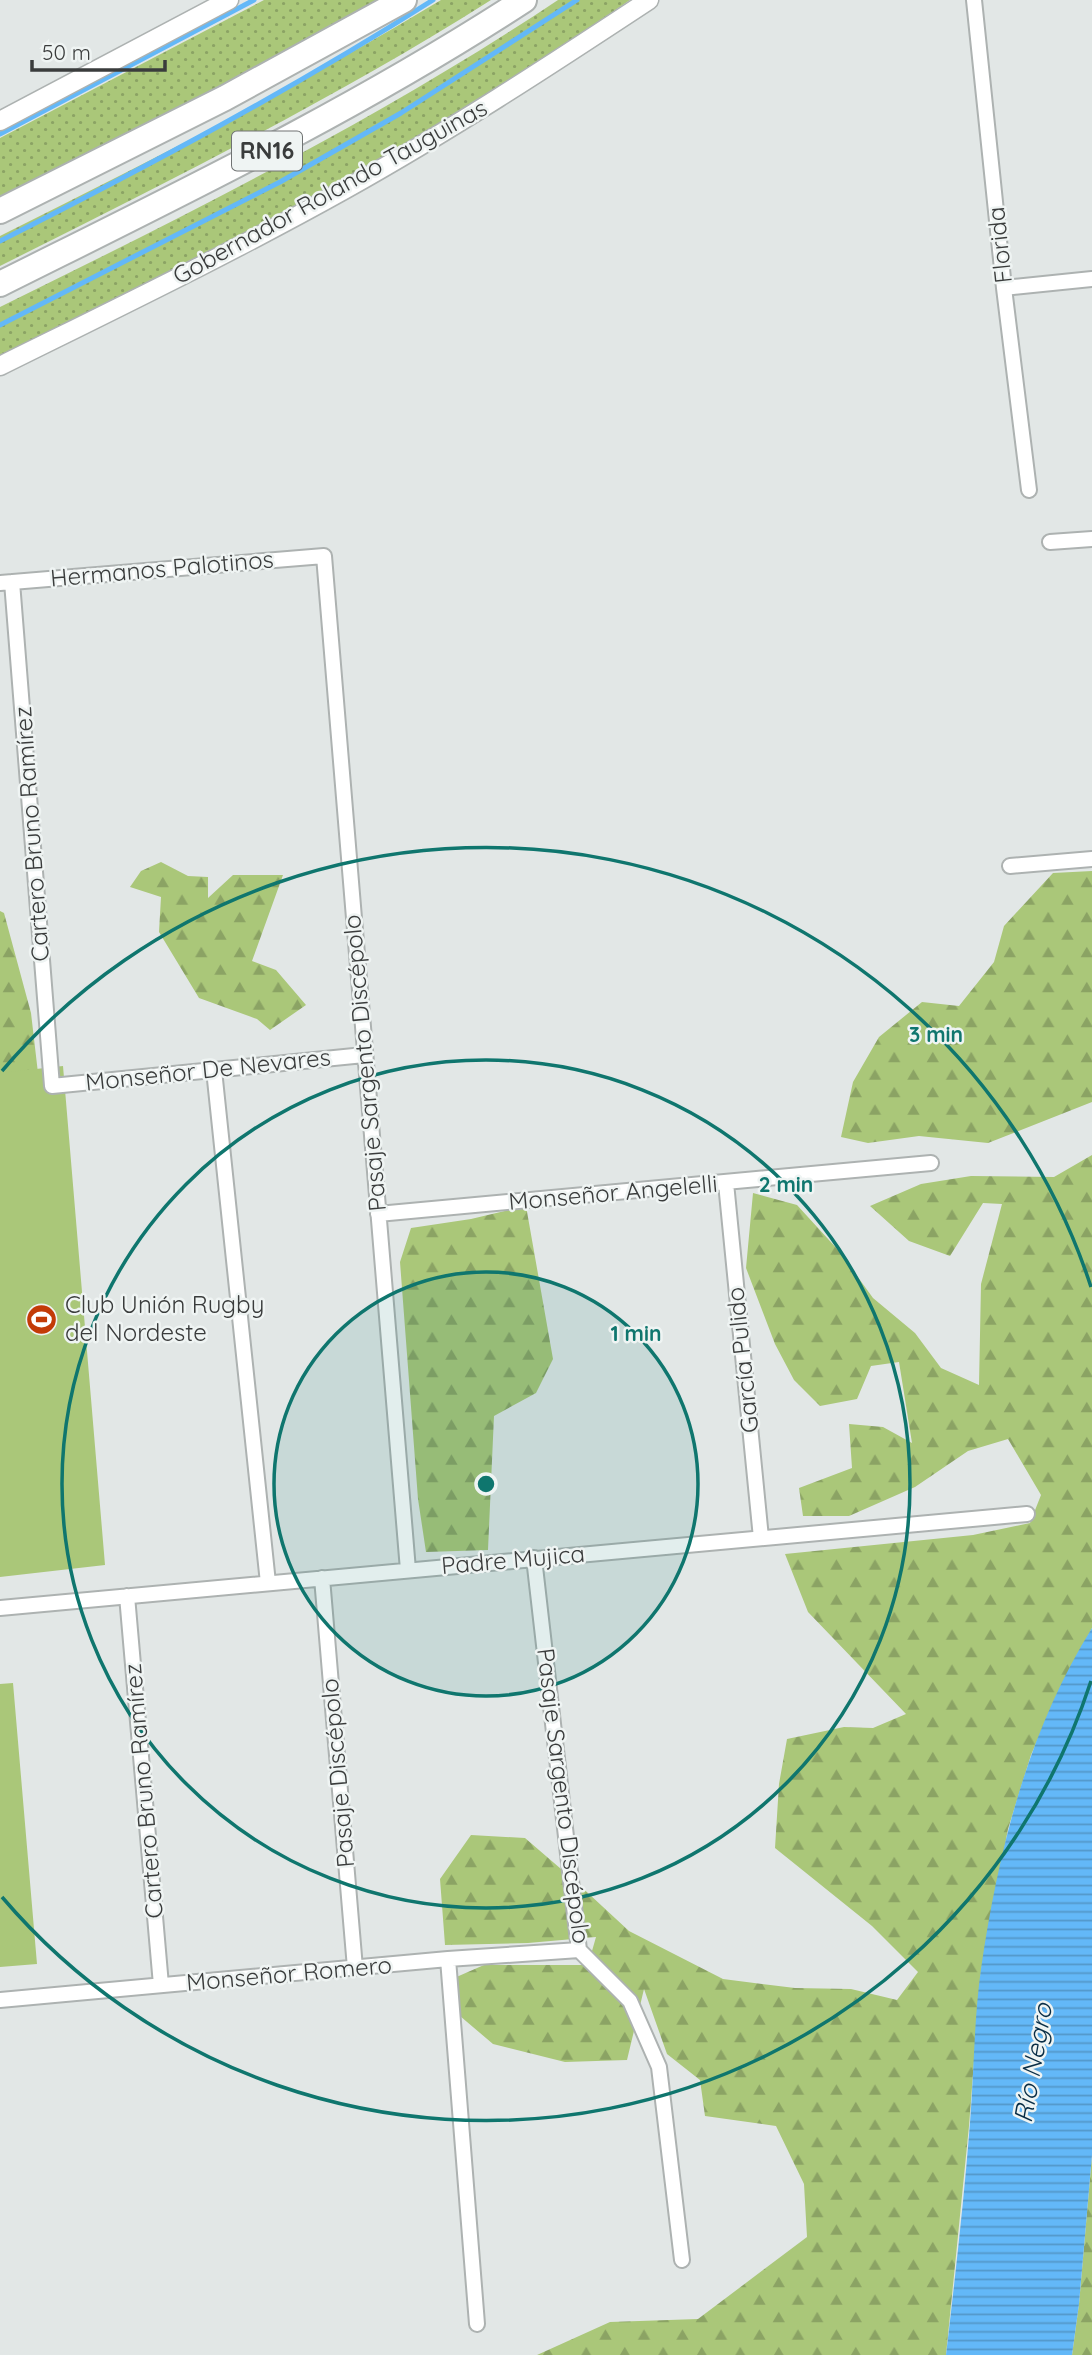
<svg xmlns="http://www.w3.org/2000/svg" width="1092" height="2355" font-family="Quicksand,sans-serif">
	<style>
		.grass { fill: url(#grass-dots) }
		.forest { fill: url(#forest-firs) }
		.pitch { fill: #aac779 }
		.water { fill: url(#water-rules) }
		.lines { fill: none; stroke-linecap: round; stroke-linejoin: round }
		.stream { stroke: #63b8f8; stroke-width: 5 }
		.minor-casing { stroke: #adb2b1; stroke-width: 18 }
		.tertiary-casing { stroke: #adb2b1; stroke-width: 21 }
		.trunk-casing { stroke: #adb2b1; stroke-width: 28 }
		.minor { stroke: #fff; stroke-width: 14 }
		.tertiary { stroke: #fff; stroke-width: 18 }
		.trunk { stroke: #fff; stroke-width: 24 }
		.ring { fill: none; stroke: #0f766e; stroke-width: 3.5 }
		.labels { text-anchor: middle; stroke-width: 5; stroke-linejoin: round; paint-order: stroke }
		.shield { fill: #eff4f3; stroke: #707373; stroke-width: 2 }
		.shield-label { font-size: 23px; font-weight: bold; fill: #3a3c3c }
		.street-label { font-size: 24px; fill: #3a3c3c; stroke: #eff4f3 }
		.poi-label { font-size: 24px; fill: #3a3c3c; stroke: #eff4f3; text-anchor: start }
		.water-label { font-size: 26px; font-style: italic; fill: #082d46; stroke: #eff4f3 }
		.centre { fill: #0f766e; stroke: #eff4f3; stroke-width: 3.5 }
		.ring-label { font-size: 21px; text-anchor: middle; font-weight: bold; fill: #0f766e; stroke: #eff4f3; stroke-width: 5; stroke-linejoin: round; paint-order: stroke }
	</style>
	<defs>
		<pattern id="grass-dots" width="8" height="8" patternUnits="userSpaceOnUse" patternTransform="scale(1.75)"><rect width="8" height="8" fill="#aac779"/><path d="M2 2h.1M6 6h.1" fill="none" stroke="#8ba364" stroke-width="1.8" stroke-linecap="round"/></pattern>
		<pattern id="forest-firs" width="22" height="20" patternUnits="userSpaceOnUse" patternTransform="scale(1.75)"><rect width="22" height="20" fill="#aac779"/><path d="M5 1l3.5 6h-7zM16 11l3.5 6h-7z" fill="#8ba364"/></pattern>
		<pattern id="water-rules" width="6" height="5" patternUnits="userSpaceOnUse" patternTransform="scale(1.75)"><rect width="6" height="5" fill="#63b8f8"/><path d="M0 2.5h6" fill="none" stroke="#5397ca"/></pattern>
	</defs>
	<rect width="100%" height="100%" fill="#e2e7e6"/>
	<!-- grass -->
	<path class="grass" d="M 264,0 L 380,0 L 330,31 L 0,200 L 0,138 Z
		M 441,0 L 491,0 C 333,100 167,182 0,266 L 0,236 C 149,161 298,87 441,0 Z
		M 558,0 L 630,0 C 581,34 531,67 480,99 C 326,194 163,276 0,356 L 0,307 C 191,213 381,118 558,0 Z"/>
	<!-- forest -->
	<path class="forest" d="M 161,862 L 188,876 L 208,877 L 208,898 L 233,875 L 283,875 L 252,961 L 276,970 L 306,1005 L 270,1030 L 257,1019 L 199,998 L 159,932 L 161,897 L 130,887 L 141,871 Z
		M 1092,871 L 1092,1102 L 988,1143 L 919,1136 L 868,1143 L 841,1137 L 853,1082 L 879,1037 L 922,1002 L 959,1006 L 994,962 L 1004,926 L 1053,873 Z
		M 0,911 L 4,913 L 31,1013 L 38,1073 L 0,1079 Z
		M 1092,1155 L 1092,1628 L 1055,1699 L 1031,1755 L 1008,1829 L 981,1971 L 969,2126 L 946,2355 L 537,2355 L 610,2322 L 698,2319 L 807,2237 L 804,2184 L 776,2126 L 705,2116 L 700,2080 L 667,2054 L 644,1989 L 627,2060 L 565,2062 L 493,2044 L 460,2016 L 445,1982 L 484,1965 L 588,1965 L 596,1937 L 528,1943 L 445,1945 L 440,1879 L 471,1835 L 525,1838 L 575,1881 L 629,1931 L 723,1979 L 795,1988 L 851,1989 L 897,2000 L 918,1972 L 872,1926 L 775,1848 L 779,1784 L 787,1739 L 844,1727 L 873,1728 L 906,1714 L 808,1612 L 785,1554 L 973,1535 L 1030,1523 L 1041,1495 L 1008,1439 L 968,1451 L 915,1487 L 849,1516 L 803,1516 L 799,1488 L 852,1468 L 849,1424 L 883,1427 L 912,1443 L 899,1362 L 871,1366 L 857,1399 L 820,1406 L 794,1380 L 775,1344 L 746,1268 L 753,1193 L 797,1205 L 839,1251 L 873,1298 L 915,1333 L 941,1368 L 979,1385 L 981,1284 L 1002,1204 L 983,1203 L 950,1256 L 909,1241 L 870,1206 L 921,1184 L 971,1176 L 1054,1177 Z
		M 526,1206 L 553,1359 L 536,1393 L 494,1416 L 488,1550 L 426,1552 L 418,1499 L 400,1262 L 411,1228 L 471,1219 Z
		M 1092,2155 L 1092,2355 L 1072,2355 L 1079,2304 Z"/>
	<!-- pitch -->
	<path class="pitch" d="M 63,1066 L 105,1565 L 0,1577 L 0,1073 Z
		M 13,1683 L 37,1964 L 0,1967 L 0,1684 Z"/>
	<!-- water -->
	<path class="water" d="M 1092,1628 L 1092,2155 L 1079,2304 L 1072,2355 L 946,2355 C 955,2278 964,2200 970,2123 C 974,2072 974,2019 981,1969 C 998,1851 1028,1731 1092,1628 Z"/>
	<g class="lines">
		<!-- stream -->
		<path class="stream" d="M 0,134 L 254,0
			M 0,241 C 148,166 293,89 433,0
			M 0,325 L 280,182 L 401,113 L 577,0"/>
		<defs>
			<path id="minor" d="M 974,0 L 1004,288 L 1029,490
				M 1004,288 L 1092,279
				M 1050,542 L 1092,539
				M 12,582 L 52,1086 L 364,1055
				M 0,583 L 324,556 L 408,1570
				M 1010,866 L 1092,859
				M 214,1070 L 268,1583
				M 726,1183 L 761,1538
				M 378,1214 L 931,1163
				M 534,1558 L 579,1950 L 630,2001 L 659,2067 L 682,2260
				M 322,1578 L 355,1968
				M 127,1596 L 161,1985
				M 0,1608 L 1027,1514
				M 448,1959 L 477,2324
				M 0,2000 L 448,1959 L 579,1950"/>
			<path id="tertiary" d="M 0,121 L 229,0
				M 0,366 C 115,309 231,253 344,190 C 448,132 549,66 649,0"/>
			<path id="trunk" d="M 0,211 L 225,98 L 404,0
				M 0,284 C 178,195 357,109 524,0"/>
		</defs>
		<!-- minor casing -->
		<use href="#minor" class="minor-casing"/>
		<!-- tertiary casing -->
		<use href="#tertiary" class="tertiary-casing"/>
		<!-- trunk casing -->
		<use href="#trunk" class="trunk-casing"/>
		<!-- minor -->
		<use href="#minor" class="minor"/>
		<!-- tertiary -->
		<use href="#tertiary" class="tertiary"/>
		<!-- trunk -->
		<use href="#trunk" class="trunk"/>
	</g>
	<!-- distance rings -->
	<circle cx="486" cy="1484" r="212" fill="#0f766e" fill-opacity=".12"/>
	<g class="ring">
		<circle cx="486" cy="1484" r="212"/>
		<circle cx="486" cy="1484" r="424"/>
		<path d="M1091 1681A636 636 0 0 1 2 1897M2 1071A636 636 0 0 1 1091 1287"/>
	</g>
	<!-- icons -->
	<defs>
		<symbol id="stadium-disc" viewBox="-11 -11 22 22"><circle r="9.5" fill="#c33b07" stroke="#eff4f3"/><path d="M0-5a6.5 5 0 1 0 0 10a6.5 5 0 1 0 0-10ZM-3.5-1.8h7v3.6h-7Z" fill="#fff"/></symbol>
	</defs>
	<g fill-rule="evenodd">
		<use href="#stadium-disc" x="24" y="1302" width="35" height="35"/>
	</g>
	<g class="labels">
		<!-- shield labels -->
		<rect class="shield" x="232" y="131.5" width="70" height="39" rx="5"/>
		<g class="shield-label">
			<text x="267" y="159">RN16</text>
		</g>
		<!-- street labels -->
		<g class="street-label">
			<text transform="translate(330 192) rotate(-29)" y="8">Gobernador Rolando Tauguinas</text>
			<text transform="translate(1000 245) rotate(-96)" y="8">Florida</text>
			<text transform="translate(162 569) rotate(-5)" y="8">Hermanos Palotinos</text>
			<text transform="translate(32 834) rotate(-94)" y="8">Cartero Bruno Ramírez</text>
			<text transform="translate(365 1063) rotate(-95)" y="8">Pasaje Sargento Discépolo</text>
			<text transform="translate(208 1070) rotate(-6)" y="8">Monseñor De Nevares</text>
			<text transform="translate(613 1193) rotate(-5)" y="8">Monseñor Angelelli</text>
			<text transform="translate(743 1360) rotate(-96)" y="8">García Pulido</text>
			<text transform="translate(513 1560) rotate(-5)" y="8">Padre Mujica</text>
			<text transform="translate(338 1773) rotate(-95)" y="8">Pasaje Discépolo</text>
			<text transform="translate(144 1791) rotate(-95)" y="8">Cartero Bruno Ramírez</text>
			<text transform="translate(563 1796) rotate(83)" y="8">Pasaje Sargento Discépolo</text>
			<text transform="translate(289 1974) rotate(-5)" y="8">Monseñor Romero</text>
		</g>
		<!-- poi labels -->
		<g class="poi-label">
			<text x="65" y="1313">Club Unión Rugby<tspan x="65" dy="28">del Nordeste</tspan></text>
		</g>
		<!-- water labels -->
		<g class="water-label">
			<text transform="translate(1033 2063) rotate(-80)" y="9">Río Negro</text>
		</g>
	</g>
	<circle cx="486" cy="1484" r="10" class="centre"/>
	<g class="ring-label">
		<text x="936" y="1042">3 min</text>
		<text x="786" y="1192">2 min</text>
		<text x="636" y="1341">1 min</text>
	</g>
	<!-- scale -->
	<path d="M32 60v10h133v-10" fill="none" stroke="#3a3c3c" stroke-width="3.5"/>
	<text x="42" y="60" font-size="21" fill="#3a3c3c" stroke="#eff4f3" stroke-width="5" paint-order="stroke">50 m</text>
</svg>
